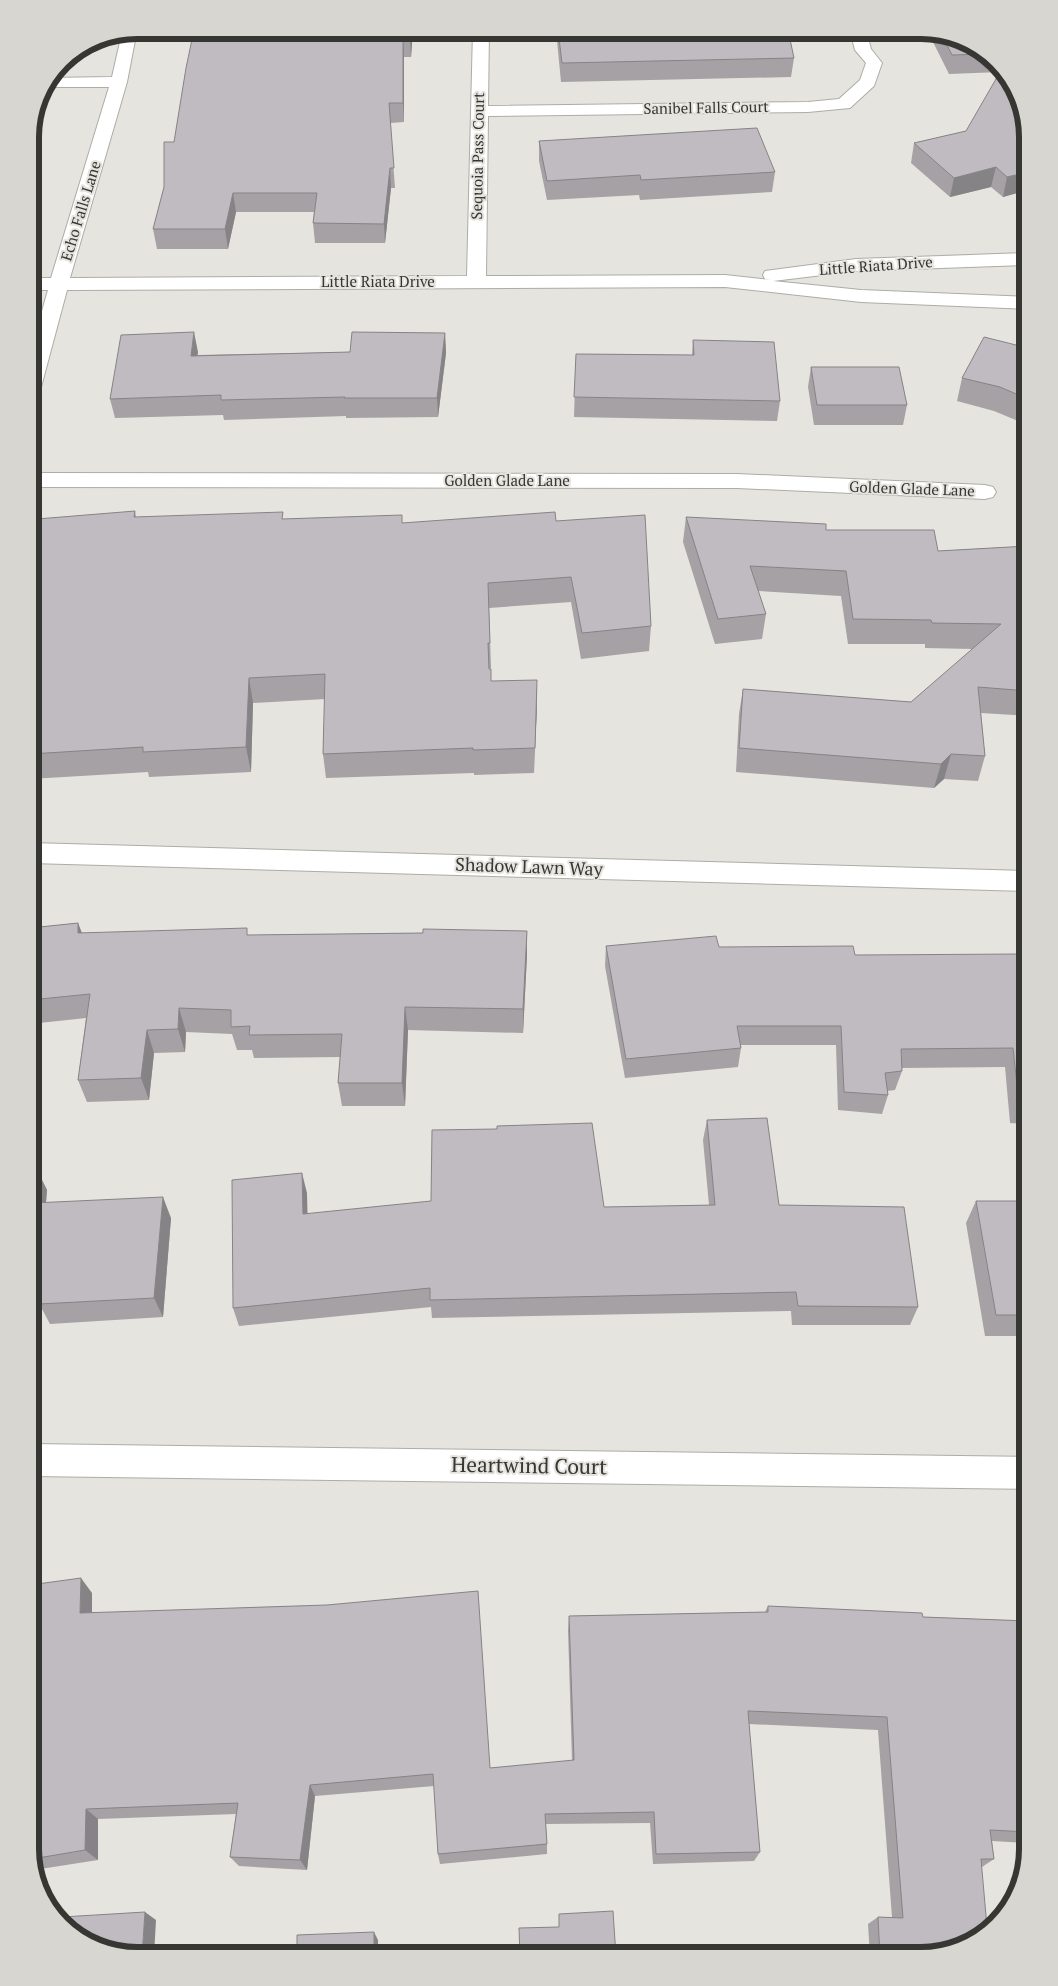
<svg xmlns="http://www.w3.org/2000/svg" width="1058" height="1986" font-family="'PT Serif',serif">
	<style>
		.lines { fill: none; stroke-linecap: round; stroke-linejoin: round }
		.minor-casing { stroke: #adaca6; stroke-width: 2 }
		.minor { fill: #fff; fill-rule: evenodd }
		.wall { fill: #a5a1a5 }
		.shaded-wall { fill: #868386 }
		.building { fill: #c0bbc0; stroke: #868386 }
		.labels { text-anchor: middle; stroke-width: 4; stroke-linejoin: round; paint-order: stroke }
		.far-street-label { font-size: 15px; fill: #363633; stroke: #e6e4de }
		.street-label { font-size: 18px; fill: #363633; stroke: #e6e4de }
		.near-street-label { font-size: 21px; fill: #363633; stroke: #e6e4de }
		.rim { fill: none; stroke: #363633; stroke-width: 6 }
	</style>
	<rect width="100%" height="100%" fill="#e6e4de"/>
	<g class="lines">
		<defs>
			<path id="minor" d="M 137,30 L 127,82 L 70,278 L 467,276 L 473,30 L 489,30 L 488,106 L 808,102 L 839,99 L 860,80 L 866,63 L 855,50 L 850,30 L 866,30 L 871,49 L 882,63 L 874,86 L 850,108 L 808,112 L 488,116 L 486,276 L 725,275 L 771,280 L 765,279 L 763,275 L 765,271 L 856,259 L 1028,253 L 1028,265 L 856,271 L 773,281 L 861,290 L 1028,297 L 1028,309 L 861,302 L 725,287 L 67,290 L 40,391 L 37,395 L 30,397 L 30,353 L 48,290 L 30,290 L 30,278 L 51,278 L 109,87 L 43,87 L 49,78 L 112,77 L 122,33 Z
				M 30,473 L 737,474 L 985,485 L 993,487 L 996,492 L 993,497 L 985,499 L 737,488 L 30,487 Z
				M 30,843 L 1028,871 L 1028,891 L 30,863 Z
				M 30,1444 L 1028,1457 L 1028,1489 L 30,1476 Z"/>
		</defs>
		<!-- minor casing -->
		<use href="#minor" class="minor-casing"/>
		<!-- minor -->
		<use href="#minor" class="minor"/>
	</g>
	<!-- wall -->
	<path class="wall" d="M 194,30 L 413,30 L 411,57 L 404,57 L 404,122 L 390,123 L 395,188 L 391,188 L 385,243 L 315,243 L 313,223 L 314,212 L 236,212 L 228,249 L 157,249 L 153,229 L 164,187 L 174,142 Z
		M 556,30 L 788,30 L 794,58 L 791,77 L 561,82 Z
		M 927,30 L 981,48 L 1000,72 L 949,74 Z
		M 44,89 L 36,165 L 30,166 L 30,130 Z
		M 966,131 L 1028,137 L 1028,190 L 1003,197 L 991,187 L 950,197 L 911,163 L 914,143 Z
		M 539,141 L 775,172 L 772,192 L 640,200 L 639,195 L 547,200 L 539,161 Z
		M 445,333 L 446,353 L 438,417 L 346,418 L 346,416 L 224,420 L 223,415 L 115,418 L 110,399 L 198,352 L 197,355 L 350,352 Z
		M 693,340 L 780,401 L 777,421 L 574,417 L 576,354 L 692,355 Z
		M 1028,347 L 1028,425 L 994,411 L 957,401 L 962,378 Z
		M 811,367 L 907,405 L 903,425 L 814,425 L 808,387 Z
		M 135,511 L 136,517 L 284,519 L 403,523 L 556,521 L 651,626 L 649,651 L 581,659 L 571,602 L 489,608 L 491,668 L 489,669 L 491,681 L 537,705 L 534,773 L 474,775 L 474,773 L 326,778 L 323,754 L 325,699 L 253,703 L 251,772 L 149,777 L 148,772 L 30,779 L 30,612 Z
		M 686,517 L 826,530 L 938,551 L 1028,546 L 1028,716 L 981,713 L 985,756 L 978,781 L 944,779 L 934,788 L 736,772 L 739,714 L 743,689 L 911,702 L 973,649 L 925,648 L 925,644 L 848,644 L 841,596 L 758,591 L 766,614 L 762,639 L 715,644 L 683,542 Z
		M 78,923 L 82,933 L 249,935 L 423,933 L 527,931 L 527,955 L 523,1033 L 408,1030 L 405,1106 L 342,1106 L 338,1083 L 340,1057 L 254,1058 L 252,1050 L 237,1050 L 232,1034 L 186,1032 L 185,1052 L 154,1053 L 149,1100 L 87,1102 L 78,1080 L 86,1018 L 30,1024 L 30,928 Z
		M 606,946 L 719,947 L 855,955 L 1028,986 L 1028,1124 L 1010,1123 L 1005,1067 L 901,1068 L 902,1071 L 895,1090 L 887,1091 L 888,1095 L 882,1114 L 838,1110 L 836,1045 L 741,1045 L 741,1048 L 738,1067 L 625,1078 L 605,966 Z
		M 707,1120 L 779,1205 L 918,1307 L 910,1325 L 792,1325 L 791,1311 L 432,1318 L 431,1307 L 239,1326 L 233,1308 L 307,1193 L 307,1214 L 709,1205 L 703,1140 Z
		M 36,1168 L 47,1190 L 46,1203 L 171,1218 L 163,1317 L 50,1324 L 42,1309 L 30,1310 L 30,1169 Z
		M 976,1201 L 1028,1201 L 1028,1336 L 985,1336 L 966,1223 Z
		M 92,1593 L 92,1613 L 490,1768 L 572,1761 L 568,1630 L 569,1616 L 765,1612 L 768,1606 L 923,1617 L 1028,1621 L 1028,1843 L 992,1841 L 994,1859 L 982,1867 L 921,1956 L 870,1956 L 868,1924 L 878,1917 L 892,1917 L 878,1730 L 749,1724 L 760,1852 L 754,1861 L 653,1864 L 650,1823 L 546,1824 L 547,1844 L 547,1854 L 440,1864 L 438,1854 L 434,1786 L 315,1796 L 307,1870 L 239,1866 L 230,1857 L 236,1814 L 98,1819 L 98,1860 L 34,1870 L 30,1849 Z"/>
	<!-- shaded-wall -->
	<path class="shaded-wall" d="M 411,30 L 413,30 L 411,57 L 410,38 Z
		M 403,38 L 404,57 L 404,122 L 403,103 Z
		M 43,86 L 44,89 L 36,165 L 32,146 L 35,111 L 41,90 Z
		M 996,167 L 991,187 L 950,197 L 954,178 Z
		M 390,168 L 391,188 L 385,243 L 384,224 Z
		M 1028,172 L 1028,190 L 1003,197 L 1007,177 Z
		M 233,193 L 236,212 L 228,249 L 225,229 Z
		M 194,332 L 198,352 L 195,375 L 191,356 Z
		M 445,333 L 446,353 L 438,417 L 437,398 Z
		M 249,678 L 253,703 L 251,772 L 246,747 Z
		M 537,680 L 537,705 L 534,773 L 535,748 Z
		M 951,754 L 944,779 L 934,788 L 941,764 Z
		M 78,923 L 87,947 L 78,933 Z
		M 527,931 L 527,955 L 523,1033 L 523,1009 Z
		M 405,1007 L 408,1030 L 405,1106 L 402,1083 Z
		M 179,1008 L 186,1032 L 185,1052 L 178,1029 Z
		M 147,1030 L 154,1053 L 149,1100 L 141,1078 Z
		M 36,1168 L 47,1190 L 44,1225 L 33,1203 Z
		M 302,1173 L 307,1193 L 308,1234 L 303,1214 Z
		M 163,1197 L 171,1218 L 163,1317 L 154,1298 Z
		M 81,1578 L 92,1593 L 92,1628 L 80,1613 Z
		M 310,1785 L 315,1796 L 307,1870 L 300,1860 Z
		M 86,1809 L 98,1819 L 98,1860 L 85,1850 Z
		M 145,1912 L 156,1920 L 154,1956 L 142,1956 Z
		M 374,1932 L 378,1940 L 378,1956 L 374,1956 Z"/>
	<!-- building -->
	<path class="building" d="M 194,30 L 411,30 L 410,38 L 403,38 L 403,103 L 389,103 L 394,168 L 390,168 L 384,224 L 313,223 L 317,193 L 233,193 L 225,229 L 153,229 L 164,187 L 164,142 L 174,142 L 186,68 Z
		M 558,30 L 788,30 L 794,58 L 562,63 Z
		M 942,35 L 981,48 L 985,54 L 952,55 Z
		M 1000,72 L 1020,96 L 1028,137 L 1028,172 L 1007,177 L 996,167 L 954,178 L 914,143 L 966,131 Z
		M 35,111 L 32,146 L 30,146 L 30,130 Z
		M 757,128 L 775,172 L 641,180 L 640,175 L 547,181 L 539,141 Z
		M 194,332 L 191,356 L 350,352 L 352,332 L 445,333 L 437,398 L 344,398 L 345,397 L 221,400 L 221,395 L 110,399 L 121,335 Z
		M 984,337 L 1028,348 L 1028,347 L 1028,399 L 1000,387 L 962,378 Z
		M 693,340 L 774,342 L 780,401 L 574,397 L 576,354 L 694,355 Z
		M 811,367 L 899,367 L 907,405 L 817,405 Z
		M 135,511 L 134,517 L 283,512 L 282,519 L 402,515 L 402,523 L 555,512 L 556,521 L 645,515 L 651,626 L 582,633 L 571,577 L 488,583 L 490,643 L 488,643 L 489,669 L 491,669 L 491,681 L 537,680 L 535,748 L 473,750 L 473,748 L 323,754 L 325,674 L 249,678 L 246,747 L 143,752 L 143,747 L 30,754 L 30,612 L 37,519 Z
		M 686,517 L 826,524 L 826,530 L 934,530 L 938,551 L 1028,546 L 1028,691 L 978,687 L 985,756 L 951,754 L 941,764 L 739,748 L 743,689 L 911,702 L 1001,624 L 932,623 L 931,620 L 853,619 L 846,571 L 750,566 L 766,614 L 718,619 Z
		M 78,923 L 78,933 L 247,928 L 247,935 L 423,933 L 423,929 L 527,931 L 523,1009 L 405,1007 L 402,1083 L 338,1083 L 342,1034 L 249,1035 L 250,1026 L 231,1027 L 231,1010 L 179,1008 L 178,1029 L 147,1030 L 141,1078 L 78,1080 L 90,994 L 30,1000 L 30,928 Z
		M 716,936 L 719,947 L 853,946 L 855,955 L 1020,954 L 1027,986 L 1028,986 L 1028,1105 L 1019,1104 L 1013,1048 L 901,1049 L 902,1071 L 885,1073 L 888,1095 L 844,1092 L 841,1026 L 737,1026 L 741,1048 L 626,1059 L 606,946 Z
		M 767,1118 L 779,1205 L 904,1207 L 918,1307 L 798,1306 L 796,1292 L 430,1300 L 430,1288 L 233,1308 L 232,1180 L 302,1173 L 303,1214 L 431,1201 L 432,1130 L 497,1129 L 497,1126 L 592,1123 L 604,1207 L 715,1205 L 707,1120 Z
		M 36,1168 L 33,1203 L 163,1197 L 154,1298 L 39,1304 L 41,1288 L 30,1289 L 30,1169 Z
		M 976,1201 L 1028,1201 L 1028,1315 L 996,1315 Z
		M 81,1578 L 80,1613 L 327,1605 L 478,1591 L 490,1768 L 574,1760 L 569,1616 L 768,1612 L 768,1606 L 922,1613 L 923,1617 L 1028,1621 L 1028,1832 L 990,1830 L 994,1859 L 981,1859 L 987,1927 L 962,1948 L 921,1956 L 880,1956 L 878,1917 L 903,1918 L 887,1717 L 748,1711 L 760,1852 L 656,1854 L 654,1812 L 545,1814 L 547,1844 L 438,1854 L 433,1774 L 310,1785 L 300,1860 L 230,1857 L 238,1803 L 86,1809 L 85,1850 L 32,1859 L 30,1849 L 30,1585 Z
		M 613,1911 L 616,1956 L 520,1956 L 519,1928 L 559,1927 L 559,1914 Z
		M 145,1912 L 142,1956 L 130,1956 L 77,1938 L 61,1919 L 62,1917 Z
		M 374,1932 L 374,1956 L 297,1956 L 297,1935 Z"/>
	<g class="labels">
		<!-- far-street labels -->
		<g class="far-street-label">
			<text transform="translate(706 108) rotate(-1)" y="5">Sanibel Falls Court</text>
			<text transform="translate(478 156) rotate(-89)" y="5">Sequoia Pass Court</text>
			<text transform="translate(81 211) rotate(-73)" y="5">Echo Falls Lane</text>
			<text transform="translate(876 266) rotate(-4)" y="5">Little Riata Drive</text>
			<text x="378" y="287">Little Riata Drive</text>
			<text x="507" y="486">Golden Glade Lane</text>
			<text transform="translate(912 489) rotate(2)" y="5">Golden Glade Lane</text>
		</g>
		<!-- street labels -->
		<g class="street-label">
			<text transform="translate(529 867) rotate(2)" y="6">Shadow Lawn Way</text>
		</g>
		<!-- near-street labels -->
		<g class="near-street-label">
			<text transform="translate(529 1466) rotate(1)" y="7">Heartwind Court</text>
		</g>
	</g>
	<!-- crop -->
	<path d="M0 0H1058V1986H0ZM137 39H921A98 98 0 0 1 1019 137V1849A98 98 0 0 1 921 1947H137A98 98 0 0 1 39 1849V137A98 98 0 0 1 137 39Z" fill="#d8d6d0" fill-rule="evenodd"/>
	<path class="rim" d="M137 39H921A98 98 0 0 1 1019 137V1849A98 98 0 0 1 921 1947H137A98 98 0 0 1 39 1849V137A98 98 0 0 1 137 39Z"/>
</svg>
